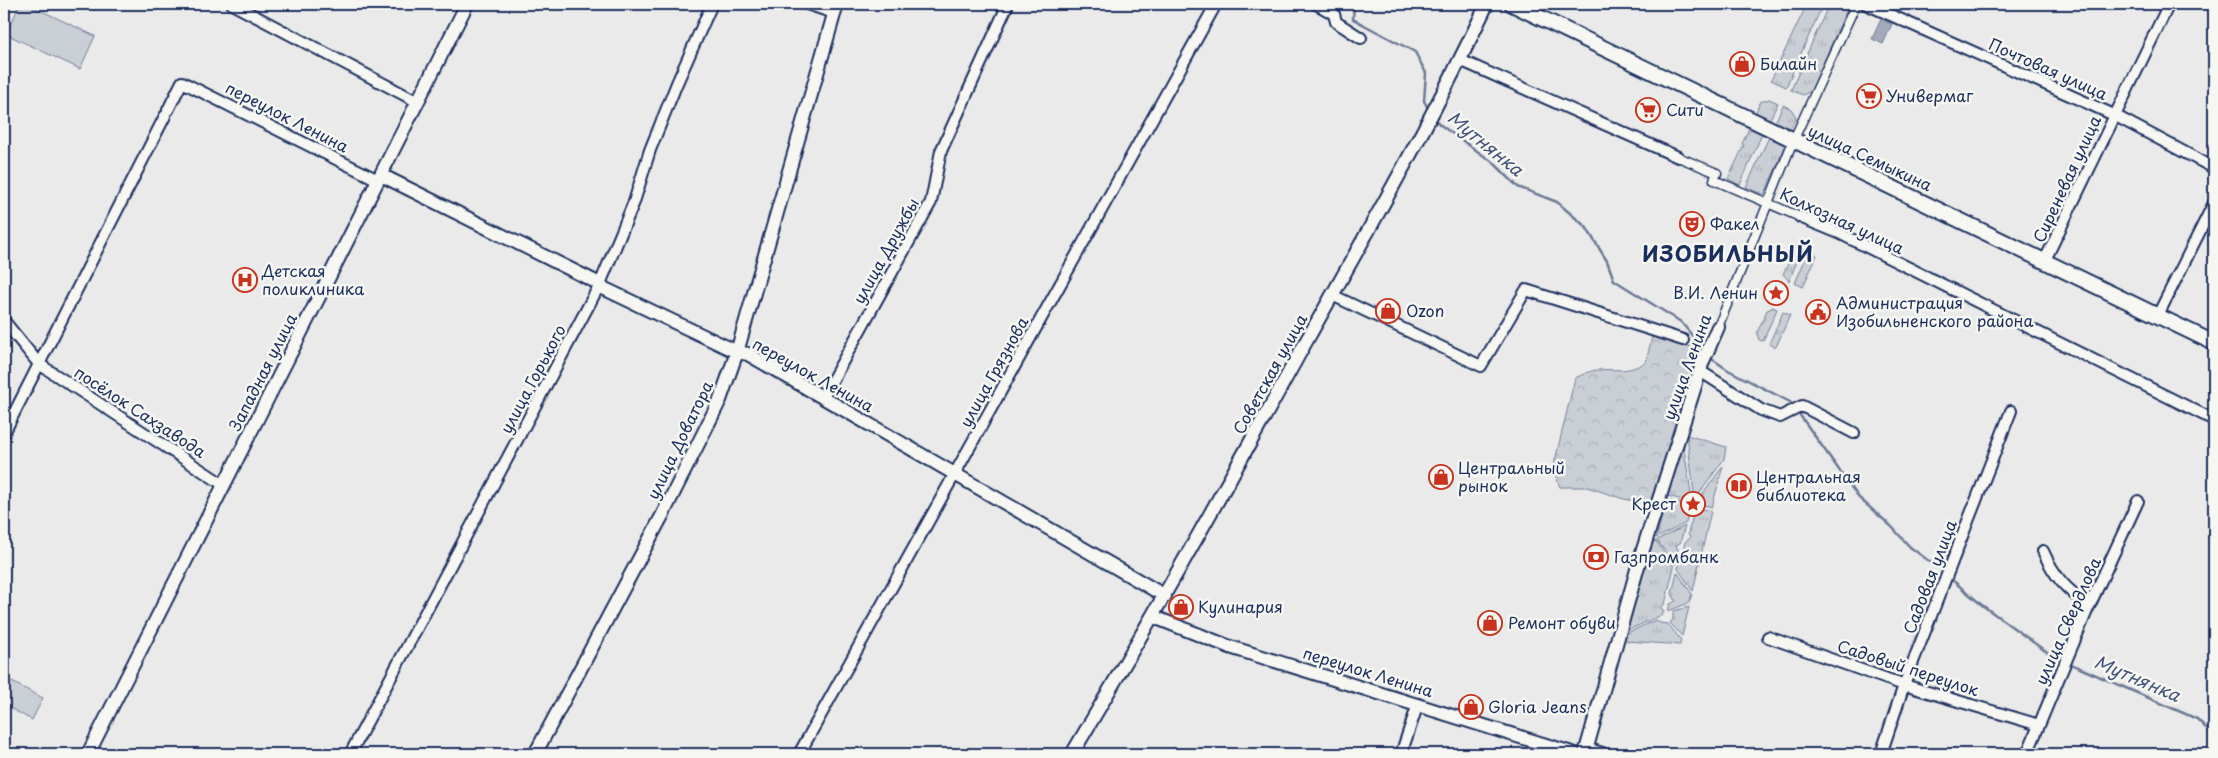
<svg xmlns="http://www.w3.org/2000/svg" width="2218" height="758" font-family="'Playpen Sans',sans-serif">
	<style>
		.grass { fill: url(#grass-tufts); stroke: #727e9a }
		.forest { fill: url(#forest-crowns); stroke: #727e9a }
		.garden { fill: #caced5; stroke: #727e9a }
		.water { fill: #a2aaba; stroke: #6c7995 }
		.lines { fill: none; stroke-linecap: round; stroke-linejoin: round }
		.stream { stroke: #6c7995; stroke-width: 2.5 }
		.pedestrian-casing { stroke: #1b2f5e; stroke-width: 11 }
		.minor-casing { stroke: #1b2f5e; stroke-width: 14 }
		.tertiary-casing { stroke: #1b2f5e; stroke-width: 16 }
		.secondary-casing { stroke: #1b2f5e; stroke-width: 18 }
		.pedestrian { stroke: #f6f6f2; stroke-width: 8 }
		.minor { stroke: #f6f6f2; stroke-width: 10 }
		.tertiary { stroke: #f6f6f2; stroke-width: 12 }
		.secondary { stroke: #f6f6f2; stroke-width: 14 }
		.labels { text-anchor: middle; stroke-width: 5; stroke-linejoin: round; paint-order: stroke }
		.poi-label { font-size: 16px; fill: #1b2f5e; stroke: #f6f6f2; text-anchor: start }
		.street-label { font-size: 16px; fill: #1b2f5e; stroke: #f6f6f2 }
		.water-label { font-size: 18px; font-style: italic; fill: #44547a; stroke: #f6f6f2 }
		.district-label { font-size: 21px; font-weight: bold; letter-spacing: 1px; fill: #1b2f5e; stroke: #f6f6f2 }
	</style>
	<defs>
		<pattern id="grass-tufts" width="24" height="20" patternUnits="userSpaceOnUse" patternTransform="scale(1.25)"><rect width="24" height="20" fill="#caced5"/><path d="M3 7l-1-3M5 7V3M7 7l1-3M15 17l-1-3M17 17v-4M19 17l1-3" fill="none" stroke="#adb1b9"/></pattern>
		<pattern id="forest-crowns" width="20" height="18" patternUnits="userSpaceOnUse" patternTransform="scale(1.25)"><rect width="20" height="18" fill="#caced5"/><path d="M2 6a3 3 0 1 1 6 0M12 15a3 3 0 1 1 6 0" fill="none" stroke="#adb1b9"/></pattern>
	</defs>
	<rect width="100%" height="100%" fill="#e9eae9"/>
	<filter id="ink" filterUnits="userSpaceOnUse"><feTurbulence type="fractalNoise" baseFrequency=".02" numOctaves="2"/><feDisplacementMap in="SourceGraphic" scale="10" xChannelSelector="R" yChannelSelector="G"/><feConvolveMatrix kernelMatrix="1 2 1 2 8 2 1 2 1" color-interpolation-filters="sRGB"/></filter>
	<g filter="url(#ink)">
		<!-- grass -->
		<path class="grass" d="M 1807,4 L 1823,4 L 1786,87 L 1771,80 Z
			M 1829,4 L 1849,4 L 1811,91 L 1803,95 L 1791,90 Z
			M 1769,99 L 1778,103 L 1769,121 L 1755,114 L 1760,102 Z
			M 1783,105 L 1791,109 L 1796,117 L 1790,130 L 1775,123 Z
			M 1749,128 L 1762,134 L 1740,185 L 1728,179 L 1744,145 L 1742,144 Z
			M 1769,137 L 1786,145 L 1764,195 L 1746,187 Z
			M 1797,246 L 1802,249 L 1789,281 L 1783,274 Z
			M 1809,251 L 1817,255 L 1803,287 L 1795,283 Z
			M 1772,307 L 1777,309 L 1763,341 L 1759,340 L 1757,333 L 1767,310 L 1771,309 Z
			M 1783,312 L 1790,315 L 1776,347 L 1769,344 Z
			M 1687,435 L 1726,447 L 1724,459 L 1699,494 L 1694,493 Z
			M 1683,443 L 1691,493 L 1682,500 L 1668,496 Z
			M 1723,466 L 1712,507 L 1704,505 L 1701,496 Z
			M 1667,500 L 1681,503 L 1682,509 L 1688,514 L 1686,523 L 1656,538 Z
			M 1703,509 L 1711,511 L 1693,591 L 1678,569 L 1680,562 L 1684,560 L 1682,555 L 1685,542 L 1690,538 L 1688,533 L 1693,516 L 1698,514 Z
			M 1685,526 L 1680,543 L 1676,545 L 1678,550 L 1675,565 L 1657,540 Z
			M 1656,541 L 1674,567 L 1665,604 L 1661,607 L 1664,612 L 1662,615 L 1626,631 L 1653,542 Z
			M 1677,572 L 1692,594 L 1689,603 L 1668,611 L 1670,604 L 1676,601 L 1672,594 Z
			M 1689,607 L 1682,636 L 1670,623 L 1673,619 L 1673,611 Z
			M 1656,620 L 1660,623 L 1668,624 L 1681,640 L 1680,645 L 1627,641 L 1625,638 L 1625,634 Z"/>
		<!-- forest -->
		<path class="forest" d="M 1652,337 L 1695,348 L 1698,359 L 1650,504 L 1624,499 L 1587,487 L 1560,487 L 1553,469 L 1575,378 C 1582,375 1591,370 1598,370 C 1620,368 1625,374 1646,362 Z"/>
		<!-- garden -->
		<path class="garden" d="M 20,4 L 27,4 L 95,36 L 80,69 L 6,34 Z
			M 4,678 L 43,698 L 32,720 L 4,705 Z"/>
		<!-- water -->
		<path class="water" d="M 1881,19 L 1892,24 L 1883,44 L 1872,39 Z"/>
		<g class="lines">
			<!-- stream -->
			<path class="stream" d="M 1354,4 L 1353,19 L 1415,52 L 1426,73 L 1424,101 L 1429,110
				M 1435,118 L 1439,124 L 1494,163 L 1518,187 L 1557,202 L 1586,227 L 1607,261 L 1614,280 L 1681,322 L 1704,350
				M 1709,357 L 1728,370 L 1790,402 L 1794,407
				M 1797,411 L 1859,498 L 1891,526 L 1910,547 L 1937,567
				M 1951,579 L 1982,605 L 2055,658
				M 2073,665 L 2197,719 L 2214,736"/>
			<defs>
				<path id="pedestrian" d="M 1678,157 L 1717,173 L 1714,180 L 1800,217
					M 1718,327 L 1793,141 L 1856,4"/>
				<path id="minor" d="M 232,4 L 418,102
					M 807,4 L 834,13
					M 1316,4 L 1334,14 L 1336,22 L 1361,38
					M 1866,4 L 2114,115 L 2214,168
					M 1460,60 L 1678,157
					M 168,110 L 182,82 L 378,180
					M 1800,217 L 1839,233 L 2214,420
					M 2045,260 L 2169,4
					M 1332,295 L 1481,366 L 1526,290 L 1683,340
					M 2158,315 L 2214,203
					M 4,321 L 39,364 L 224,485
					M 1700,371 L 1761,410 L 1780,417 L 1802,406 L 1854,433
					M 823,397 L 931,202 L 941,151 L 1008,4
					M 4,433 L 165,116
					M 2043,551 C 2054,576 2066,590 2089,605
					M 1768,637 L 1904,685 L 2039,725
					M 350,754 L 600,284 L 634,202 L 650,150 L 677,83 L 712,4
					M 799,754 L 1216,4
					M 1401,754 L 1418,704
					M 1881,754 L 1904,685 L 2011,411
					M 2027,754 L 2086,613 L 2138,501"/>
				<path id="tertiary" d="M 381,175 L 600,284 L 603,288 L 737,352 L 748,354 L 1165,596
					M 1154,617 L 1230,647 L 1575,754
					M 1586,749 L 1602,754
					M 88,754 L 467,4
					M 535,754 L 663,514 L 720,400 L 737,352 L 837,4
					M 1072,754 C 1153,617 1231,478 1308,338 C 1370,228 1433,118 1487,4
					M 1585,754 L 1640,559 L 1703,361 L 1718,327"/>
				<path id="secondary" d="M 1512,4 L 2214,343"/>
			</defs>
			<!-- pedestrian casing -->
			<use href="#pedestrian" class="pedestrian-casing"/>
			<!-- minor casing -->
			<use href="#minor" class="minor-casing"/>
			<!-- tertiary casing -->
			<use href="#tertiary" class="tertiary-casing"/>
			<!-- secondary casing -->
			<use href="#secondary" class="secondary-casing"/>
			<!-- pedestrian -->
			<use href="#pedestrian" class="pedestrian"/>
			<!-- minor -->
			<use href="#minor" class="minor"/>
			<!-- tertiary -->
			<use href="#tertiary" class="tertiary"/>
			<!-- secondary -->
			<use href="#secondary" class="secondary"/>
		</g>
	</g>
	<!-- icons -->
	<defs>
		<symbol id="shop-ring" viewBox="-11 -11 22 22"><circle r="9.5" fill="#f6f6f2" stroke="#c8321e" stroke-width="1.5"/><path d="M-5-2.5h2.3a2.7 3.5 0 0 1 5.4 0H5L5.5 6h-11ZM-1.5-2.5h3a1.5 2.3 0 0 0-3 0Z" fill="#c8321e"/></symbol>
		<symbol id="supermarket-ring" viewBox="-11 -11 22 22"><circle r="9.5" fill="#f6f6f2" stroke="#c8321e" stroke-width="1.5"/><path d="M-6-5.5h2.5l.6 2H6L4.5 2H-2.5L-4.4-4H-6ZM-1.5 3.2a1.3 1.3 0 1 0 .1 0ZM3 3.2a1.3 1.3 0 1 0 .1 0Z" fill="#c8321e"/></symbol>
		<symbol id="theatre-ring" viewBox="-11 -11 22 22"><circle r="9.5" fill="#f6f6f2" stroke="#c8321e" stroke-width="1.5"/><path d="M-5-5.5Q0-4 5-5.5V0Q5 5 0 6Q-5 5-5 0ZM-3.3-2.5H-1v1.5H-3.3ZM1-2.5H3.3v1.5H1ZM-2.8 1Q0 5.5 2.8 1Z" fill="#c8321e"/></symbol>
		<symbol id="hospital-ring" viewBox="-11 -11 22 22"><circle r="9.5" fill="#f6f6f2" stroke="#c8321e" stroke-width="1.5"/><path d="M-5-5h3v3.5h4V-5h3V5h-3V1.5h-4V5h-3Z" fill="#c8321e"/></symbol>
		<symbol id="sight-ring" viewBox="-11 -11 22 22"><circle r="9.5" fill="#f6f6f2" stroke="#c8321e" stroke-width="1.5"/><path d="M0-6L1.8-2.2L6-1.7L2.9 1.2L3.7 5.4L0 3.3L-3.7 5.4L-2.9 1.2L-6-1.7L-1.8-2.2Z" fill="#c8321e"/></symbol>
		<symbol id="civic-ring" viewBox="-11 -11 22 22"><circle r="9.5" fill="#f6f6f2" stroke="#c8321e" stroke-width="1.5"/><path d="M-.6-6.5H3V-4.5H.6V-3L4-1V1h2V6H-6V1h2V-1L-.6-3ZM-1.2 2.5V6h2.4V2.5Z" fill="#c8321e"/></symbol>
		<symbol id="library-ring" viewBox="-11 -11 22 22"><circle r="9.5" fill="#f6f6f2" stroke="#c8321e" stroke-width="1.5"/><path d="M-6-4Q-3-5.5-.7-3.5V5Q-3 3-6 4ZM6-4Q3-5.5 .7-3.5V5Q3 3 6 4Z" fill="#c8321e"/></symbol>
		<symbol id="bank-ring" viewBox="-11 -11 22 22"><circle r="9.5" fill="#f6f6f2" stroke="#c8321e" stroke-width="1.5"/><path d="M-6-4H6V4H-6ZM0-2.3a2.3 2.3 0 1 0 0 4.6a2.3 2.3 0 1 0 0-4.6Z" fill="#c8321e"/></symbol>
	</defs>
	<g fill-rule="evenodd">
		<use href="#shop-ring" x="1728" y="50" width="28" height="28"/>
		<use href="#supermarket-ring" x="1855" y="82" width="28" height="28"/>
		<use href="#supermarket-ring" x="1634" y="96" width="28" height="28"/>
		<use href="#theatre-ring" x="1678" y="210" width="28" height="28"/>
		<use href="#hospital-ring" x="231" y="266" width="28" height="28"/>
		<use href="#sight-ring" x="1762" y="279" width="28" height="28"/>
		<use href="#shop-ring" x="1374" y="297" width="28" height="28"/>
		<use href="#civic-ring" x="1804" y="298" width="28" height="28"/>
		<use href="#shop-ring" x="1427" y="463" width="28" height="28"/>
		<use href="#library-ring" x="1725" y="472" width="28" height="28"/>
		<use href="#sight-ring" x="1679" y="490" width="28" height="28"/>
		<use href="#bank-ring" x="1582" y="543" width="28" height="28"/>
		<use href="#shop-ring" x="1167" y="593" width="28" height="28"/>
		<use href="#shop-ring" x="1476" y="609" width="28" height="28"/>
		<use href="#shop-ring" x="1457" y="693" width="28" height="28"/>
	</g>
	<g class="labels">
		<!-- poi labels -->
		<g class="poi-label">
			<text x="1760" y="70">Билайн</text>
			<text x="1886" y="102">Универмаг</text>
			<text x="1666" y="116">Сити</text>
			<text x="1710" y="230">Факел</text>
			<text x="262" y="277">Детская<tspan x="262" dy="18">поликлиника</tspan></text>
			<text x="1758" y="299" text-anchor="end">В.И. Ленин</text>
			<text x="1836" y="309">Администрация<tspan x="1836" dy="18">Изобильненского района</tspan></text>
			<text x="1406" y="317">Ozon</text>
			<text x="1458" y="474">Центральный<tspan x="1458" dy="18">рынок</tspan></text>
			<text x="1756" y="483">Центральная<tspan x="1756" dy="18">библиотека</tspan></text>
			<text x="1676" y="510" text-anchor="end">Крест</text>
			<text x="1614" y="563">Газпромбанк</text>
			<text x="1198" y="613">Кулинария</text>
			<text x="1508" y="629">Ремонт обуви</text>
			<text x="1488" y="713">Gloria Jeans</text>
		</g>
		<!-- street labels -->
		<g class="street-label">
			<text transform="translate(2048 69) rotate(24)" y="6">Почтовая улица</text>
			<text transform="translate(287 117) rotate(27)" y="6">переулок Ленина</text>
			<text transform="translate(1870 158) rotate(25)" y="6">улица Семыкина</text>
			<text transform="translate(2067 179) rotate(-65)" y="6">Сиреневая улица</text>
			<text transform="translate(1842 221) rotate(25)" y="6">Колхозная улица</text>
			<text transform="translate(886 251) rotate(-61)" y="6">улица Дружбы</text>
			<text transform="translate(1687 367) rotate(-70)" y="6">улица Ленина</text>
			<text transform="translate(263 372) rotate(-63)" y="6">Западная улица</text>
			<text transform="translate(994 372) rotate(-61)" y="6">улица Грязнова</text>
			<text transform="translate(1270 374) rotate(-61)" y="6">Советская улица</text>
			<text transform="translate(813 375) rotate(29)" y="6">переулок Ленина</text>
			<text transform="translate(533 379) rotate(-62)" y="6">улица Горького</text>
			<text transform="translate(140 412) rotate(33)" y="6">посёлок Сахзавода</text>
			<text transform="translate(680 440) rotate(-64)" y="6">улица Доватора</text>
			<text transform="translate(1930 577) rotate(-69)" y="6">Садовая улица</text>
			<text transform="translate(2068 621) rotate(-66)" y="6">улица Свердлова</text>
			<text transform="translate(1908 668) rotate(18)" y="6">Садовый переулок</text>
			<text transform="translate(1368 672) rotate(17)" y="6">переулок Ленина</text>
		</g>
		<!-- water labels -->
		<g class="water-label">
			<text transform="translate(1485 144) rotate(39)" y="6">Мутнянка</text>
			<text transform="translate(2137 679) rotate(23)" y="6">Мутнянка</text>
		</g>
		<!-- district labels -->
		<g class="district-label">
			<text x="1728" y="262">ИЗОБИЛЬНЫЙ</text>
		</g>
	</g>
	<!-- margin -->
	<rect width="2218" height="758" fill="none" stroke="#f6f6f2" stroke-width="20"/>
	<rect x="10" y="10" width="2198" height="738" fill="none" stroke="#1b2f5e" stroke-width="2" filter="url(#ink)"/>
</svg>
